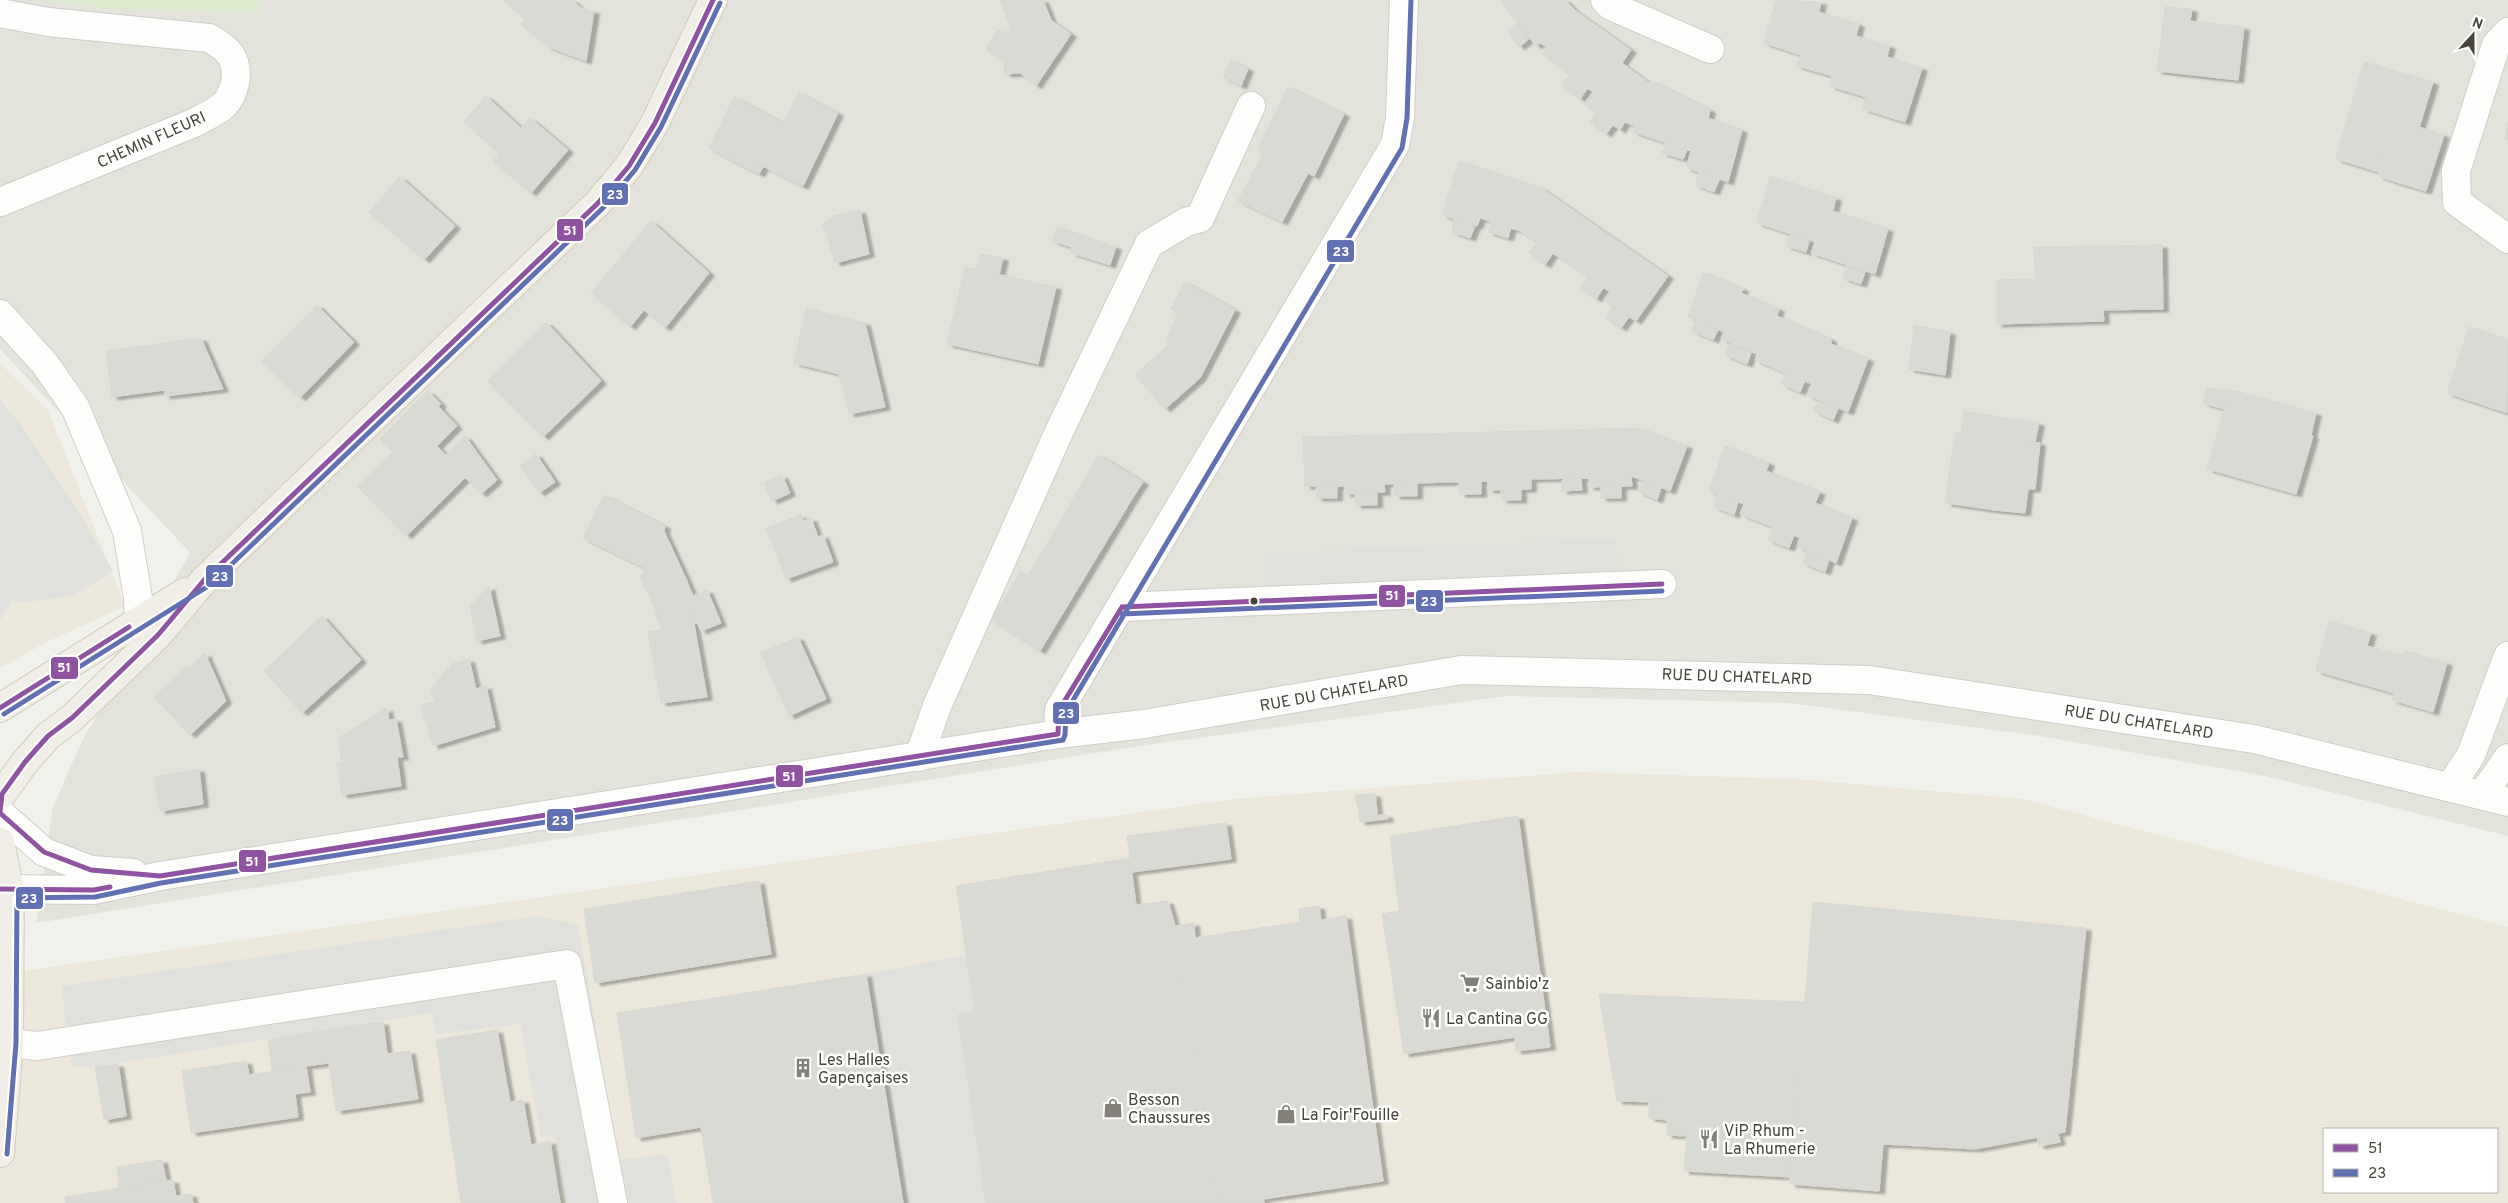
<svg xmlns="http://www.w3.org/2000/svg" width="2508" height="1203" font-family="Overpass,sans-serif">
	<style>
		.residential { fill: #e4e3db }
		.commercial { fill: #ebe7db; fill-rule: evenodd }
		.green { fill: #dce9cf }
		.parking { fill: #e0e0dc }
		.building { fill: #dadad5; stroke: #d9d8d2; filter: url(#shadow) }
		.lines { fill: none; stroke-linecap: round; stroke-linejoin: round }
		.minor-casing { stroke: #cfceca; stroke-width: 30 }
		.major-casing { stroke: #d1cebc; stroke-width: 30 }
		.minor { stroke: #fdfdfc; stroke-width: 28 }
		.major { stroke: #f0eee6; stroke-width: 28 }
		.bus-1-casing { stroke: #fff; stroke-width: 9 }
		.bus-2-casing { stroke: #fff; stroke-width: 9 }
		.bus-1 { stroke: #8f53a1; stroke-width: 5 }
		.bus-2 { stroke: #6170b3; stroke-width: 5 }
		.bus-dot { fill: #464339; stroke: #fff; stroke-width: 2 }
		.labels { text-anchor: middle; stroke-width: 5; stroke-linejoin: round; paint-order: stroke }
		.street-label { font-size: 16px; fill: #464339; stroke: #fff }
		.poi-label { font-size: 16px; fill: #464339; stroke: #fff; text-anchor: start }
		.line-badge { stroke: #fff; stroke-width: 2 }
		.badge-label { font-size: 14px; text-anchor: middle; font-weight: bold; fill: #fff }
	</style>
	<defs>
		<filter id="shadow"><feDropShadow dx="5.5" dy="3" stdDeviation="1" flood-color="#0004"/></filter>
	</defs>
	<rect width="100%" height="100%" fill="#f1f1ec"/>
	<!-- residential -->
	<path class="residential" d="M 0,0 L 2508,0 L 2508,836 L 2270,777 L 2040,736 L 1789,703 L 1507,696 L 1146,745 L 36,923 L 53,807 L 82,741 L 190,553 L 0,349 Z"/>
	<!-- commercial -->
	<path class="commercial" d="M 0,363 L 48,410 L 125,606 L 45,643 L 0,668 Z
		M 1578,772 L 1798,779 L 2023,799 L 2508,927 L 2508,1203 L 0,1203 L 0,974 L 1233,799 ZM 2324,1129 L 2497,1129 L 2497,1192 L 2324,1192 Z"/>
	<!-- green -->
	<path class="green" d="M 39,0 L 258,0 L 261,13 L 113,9 Z"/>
	<!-- parking -->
	<path class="parking" d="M 0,400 L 19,423 L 72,501 L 113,571 L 75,595 L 28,602 L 12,601 L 0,620 Z
		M 1617,539 L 1618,571 L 1266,586 L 1264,553 Z
		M 538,916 L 578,925 L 619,1160 L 667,1154 L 676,1203 L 567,1203 L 555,1136 L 541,1137 L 520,1024 L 435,1034 L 432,1013 L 99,1066 L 72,1067 L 61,986 Z
		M 967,955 L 975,1011 L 958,1015 L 986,1203 L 903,1203 L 866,974 Z"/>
	<!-- building -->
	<path class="building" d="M 503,0 L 572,0 L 581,8 L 594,11 L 586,61 L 548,47 L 521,24 L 525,19 Z
		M 1000,0 L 1043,0 L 1051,20 L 1071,34 L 1036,86 L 1020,73 L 1005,74 L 1003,61 L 986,49 L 998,30 L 1005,34 L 1011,28 Z
		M 1500,0 L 1565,0 L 1576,11 L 1631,50 L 1622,63 L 1649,83 L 1652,81 L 1710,110 L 1708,118 L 1742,130 L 1728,182 L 1686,168 L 1691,151 L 1633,132 L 1635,126 L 1625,122 L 1620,130 L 1584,104 L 1593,92 L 1543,54 L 1547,47 L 1540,43 L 1536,46 Z
		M 1776,0 L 1821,2 L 1819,12 L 1859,24 L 1856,36 L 1890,46 L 1887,57 L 1922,68 L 1905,122 L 1863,109 L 1866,97 L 1830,86 L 1832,76 L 1797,66 L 1801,55 L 1764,43 Z
		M 2165,7 L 2192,9 L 2190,21 L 2244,27 L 2238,80 L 2157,71 Z
		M 1517,23 L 1529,39 L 1519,47 L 1508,31 Z
		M 1231,60 L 1248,69 L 1241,86 L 1223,77 Z
		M 2364,62 L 2433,82 L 2402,184 L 2378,176 L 2384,156 L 2340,143 Z
		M 1570,74 L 1588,88 L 1580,99 L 1561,85 Z
		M 1288,87 L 1344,114 L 1314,176 L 1308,173 L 1282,222 L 1238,201 L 1263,153 L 1257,150 Z
		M 799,93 L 820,104 L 800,185 L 737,153 L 733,161 L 709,148 L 734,97 L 783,123 Z
		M 486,96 L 521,128 L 530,118 L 568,150 L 531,193 L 493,161 L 499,154 L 464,122 Z
		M 820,104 L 838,113 L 803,186 L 800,185 Z
		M 1597,113 L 1613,125 L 1606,134 L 1590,122 Z
		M 2508,121 L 2508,140 L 2505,139 Z
		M 2419,127 L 2444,135 L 2426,191 L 2402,184 Z
		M 1666,142 L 1687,150 L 1683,159 L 1662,153 Z
		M 2340,143 L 2384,156 L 2379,172 L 2336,159 Z
		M 737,153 L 763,167 L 759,174 L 733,161 Z
		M 1459,161 L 1541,188 L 1668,276 L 1636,321 L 1604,301 L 1610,292 L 1520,231 L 1480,218 L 1477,226 L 1442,215 Z
		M 1699,173 L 1719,180 L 1714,192 L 1695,185 Z
		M 1770,176 L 1836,198 L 1833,211 L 1888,229 L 1875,274 L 1811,253 L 1815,242 L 1757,223 Z
		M 400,177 L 455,226 L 424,260 L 369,212 Z
		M 860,210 L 869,254 L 835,263 L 823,224 L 833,216 Z
		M 1454,219 L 1475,226 L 1470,238 L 1452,232 Z
		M 651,221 L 709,273 L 665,328 L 644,310 L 630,327 L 591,293 Z
		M 1492,221 L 1511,227 L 1508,238 L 1488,232 Z
		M 1057,227 L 1116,247 L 1110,265 L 1071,253 L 1072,247 L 1052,241 Z
		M 1790,234 L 1809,241 L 1806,252 L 1786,246 Z
		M 1537,242 L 1553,253 L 1545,265 L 1529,253 Z
		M 2162,245 L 2163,309 L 2103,310 L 2104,321 L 1997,324 L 1997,280 L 2035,279 L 2034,247 Z
		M 980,254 L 1003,258 L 999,275 L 976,270 Z
		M 1846,266 L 1865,272 L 1861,284 L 1843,278 Z
		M 965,267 L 1056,287 L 1038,364 L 947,344 Z
		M 1703,272 L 1743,289 L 1741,293 L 1779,309 L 1777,316 L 1831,339 L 1831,344 L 1868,359 L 1848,412 L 1807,395 L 1812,384 L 1755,360 L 1757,354 L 1721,339 L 1724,332 L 1688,317 Z
		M 1588,276 L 1604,287 L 1596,299 L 1580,288 Z
		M 1185,282 L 1235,310 L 1200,378 L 1165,409 L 1135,375 L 1167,346 L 1169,341 L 1166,340 L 1178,314 L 1171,309 Z
		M 317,305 L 354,342 L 300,398 L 261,361 Z
		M 1613,306 L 1629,317 L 1621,328 L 1606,318 Z
		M 806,308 L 865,323 L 885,407 L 849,414 L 839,374 L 794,363 Z
		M 1696,320 L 1718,330 L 1713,340 L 1692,331 Z
		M 546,322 L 601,381 L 543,437 L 487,381 Z
		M 1914,325 L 1950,332 L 1945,375 L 1909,369 Z
		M 2469,327 L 2508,340 L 2507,413 L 2447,393 Z
		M 201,338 L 223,389 L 165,396 L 164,390 L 112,397 L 106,351 Z
		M 1730,344 L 1751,353 L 1747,364 L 1725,355 Z
		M 1785,373 L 1805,381 L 1800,392 L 1781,384 Z
		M 2207,388 L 2235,391 L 2231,407 L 2225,406 L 2224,409 L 2203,403 Z
		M 428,391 L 441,404 L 418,427 L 405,414 Z
		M 2235,391 L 2316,413 L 2311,435 L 2313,436 L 2296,494 L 2207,469 L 2225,406 L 2231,407 Z
		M 1819,400 L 1838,409 L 1833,420 L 1814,411 Z
		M 438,406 L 457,426 L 437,446 L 466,477 L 406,536 L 358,487 Z
		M 1964,411 L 2039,423 L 2035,442 L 1961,433 Z
		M 405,414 L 418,427 L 393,453 L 380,439 Z
		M 1639,428 L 1687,446 L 1670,491 L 1631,476 L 1632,486 L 1589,487 L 1589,478 L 1531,479 L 1531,489 L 1488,490 L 1488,481 L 1384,484 L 1385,492 L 1345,494 L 1345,486 L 1305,486 L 1303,437 Z
		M 1955,432 L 2040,443 L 2035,489 L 2028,489 L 2025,513 L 1994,510 L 1996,498 L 1947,490 Z
		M 465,436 L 497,480 L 481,494 L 445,456 Z
		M 1725,446 L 1769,463 L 1766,471 L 1820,492 L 1815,503 L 1852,518 L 1836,563 L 1797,546 L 1800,538 L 1740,514 L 1744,504 L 1709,491 Z
		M 536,454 L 555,482 L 539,493 L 520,466 Z
		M 1099,455 L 1143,482 L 1132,499 L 1097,476 L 1068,525 L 1061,520 Z
		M 782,475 L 790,493 L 772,501 L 764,483 Z
		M 1097,476 L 1132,499 L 1040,651 L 991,619 L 1021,572 L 1028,576 L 1061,520 L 1068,525 Z
		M 1581,478 L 1582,490 L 1562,491 L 1562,480 Z
		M 1481,481 L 1481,494 L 1460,494 L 1459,482 Z
		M 1643,481 L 1661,488 L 1657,500 L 1639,492 Z
		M 1417,483 L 1417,496 L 1395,496 L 1394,484 Z
		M 1337,486 L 1337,498 L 1317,498 L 1316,487 Z
		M 1601,486 L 1621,486 L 1621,498 L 1601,498 Z
		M 1521,489 L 1521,500 L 1502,500 L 1501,490 Z
		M 1947,490 L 1996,498 L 1994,510 L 1946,503 Z
		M 1377,493 L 1377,505 L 1356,505 L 1355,494 Z
		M 1717,494 L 1738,502 L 1734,515 L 1714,507 Z
		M 604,495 L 665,526 L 664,531 L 686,579 L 649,595 L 640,578 L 645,568 L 583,538 Z
		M 801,515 L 803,521 L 811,518 L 818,537 L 823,535 L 833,562 L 786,579 L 766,528 Z
		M 1773,527 L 1794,535 L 1789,548 L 1768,540 Z
		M 1807,551 L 1829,560 L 1825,572 L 1803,563 Z
		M 686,579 L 693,596 L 656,612 L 649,595 Z
		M 489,586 L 500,636 L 477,641 L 470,606 Z
		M 707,590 L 721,623 L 701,631 L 686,599 Z
		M 686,599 L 697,623 L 662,630 L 655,612 Z
		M 322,616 L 361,660 L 302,713 L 264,671 Z
		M 2329,621 L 2371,633 L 2367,646 L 2404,656 L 2405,651 L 2447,663 L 2433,712 L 2392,700 L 2394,693 L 2316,671 Z
		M 694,624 L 707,697 L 661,703 L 648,632 Z
		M 798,637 L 826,699 L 789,716 L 761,653 Z
		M 205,653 L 226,701 L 190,735 L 154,697 L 187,666 L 189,668 Z
		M 469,659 L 476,689 L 486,686 L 495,727 L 433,746 L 421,705 L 435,702 L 431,688 L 452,664 Z
		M 387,708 L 389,720 L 396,719 L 403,757 L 397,757 L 401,786 L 342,795 L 337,763 L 342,762 L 338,738 Z
		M 199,769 L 203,804 L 160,811 L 154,777 Z
		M 1375,794 L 1377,810 L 1358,809 L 1355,795 Z
		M 1358,809 L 1377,810 L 1377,815 L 1387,815 L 1388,819 L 1360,822 Z
		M 1518,816 L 1548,1032 L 1404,1054 L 1382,914 L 1399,911 L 1390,836 Z
		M 1226,823 L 1231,859 L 1132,872 L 1127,836 Z
		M 1130,858 L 1136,905 L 1168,901 L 1175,926 L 1218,1203 L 986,1203 L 958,1015 L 975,1011 L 956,886 Z
		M 759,881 L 771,954 L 595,983 L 584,909 Z
		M 1813,902 L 2086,928 L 2065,1132 L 1975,1149 L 1883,1144 L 1879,1191 L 1790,1184 Z
		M 1319,906 L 1321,920 L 1346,916 L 1383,1181 L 1263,1199 L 1264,1203 L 1218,1203 L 1175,926 L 1194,923 L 1195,938 L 1300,922 L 1299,909 Z
		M 866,974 L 903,1203 L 713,1203 L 703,1142 L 736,1138 L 714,998 Z
		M 1599,994 L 1805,1002 L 1790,1177 L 1684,1171 L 1689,1103 L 1617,1101 Z
		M 714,998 L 736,1138 L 703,1142 L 701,1127 L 636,1138 L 617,1013 Z
		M 383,1022 L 385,1037 L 352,1043 L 351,1026 Z
		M 351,1026 L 352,1043 L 385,1037 L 387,1054 L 410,1051 L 418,1099 L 336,1111 L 329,1063 L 306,1066 L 302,1034 Z
		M 497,1030 L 510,1102 L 523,1100 L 531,1145 L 550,1141 L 560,1203 L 461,1203 L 436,1040 Z
		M 1548,1032 L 1550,1047 L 1516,1051 L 1515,1037 Z
		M 302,1034 L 306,1066 L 272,1071 L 268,1040 Z
		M 246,1061 L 249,1075 L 306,1066 L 310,1092 L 295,1094 L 298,1117 L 191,1133 L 184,1086 L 215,1080 L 214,1066 Z
		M 118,1064 L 126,1116 L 104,1120 L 95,1067 Z
		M 214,1066 L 215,1080 L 184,1086 L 182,1071 Z
		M 1649,1102 L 1689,1103 L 1687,1136 L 1667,1135 L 1667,1120 L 1649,1118 Z
		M 2058,1134 L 2060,1142 L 2039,1146 L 2037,1137 Z
		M 162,1160 L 166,1180 L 119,1188 L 117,1167 Z
		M 173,1180 L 177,1203 L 121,1203 L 119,1188 Z
		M 119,1188 L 121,1203 L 66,1203 L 65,1197 Z
		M 191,1194 L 193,1203 L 177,1203 L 176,1196 Z"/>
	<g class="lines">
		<defs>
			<path id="minor" d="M 1605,0 L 1611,6 L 1710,49
				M 0,13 L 48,22 L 209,38 C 229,49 239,59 235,83 C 233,92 231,97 225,104 C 218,111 205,117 196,122 L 0,202
				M 2508,32 L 2496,45 L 2456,171 L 2457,202 L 2508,239
				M 0,314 L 45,364 L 75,407 L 127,531 L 138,598 L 139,621
				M 1122,607 L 1662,584
				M 1058,734 L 1059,710 L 1395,145 L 1400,118 L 1404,0
				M 919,757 L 937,706 L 1058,434 L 1149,244 L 1186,222 L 1200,218 L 1251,106
				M 2450,787 L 2471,755 L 2508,656
				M 2482,795 L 2508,758
				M 0,813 L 44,852 L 91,870 L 133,873
				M 0,889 L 94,890 L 160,876 L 1058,734 L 1144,724 L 1461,670 L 1869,680 L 2254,739 L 2508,802
				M 9,1043 L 37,1046 L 567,964 L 613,1203"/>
			<path id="major" d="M 0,708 L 185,592
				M 2,794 L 25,762 L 48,736 L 72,718 L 158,635 L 205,579 L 598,203 L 629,166 L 655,123 L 713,0
				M 0,842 L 10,890 L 9,1043 L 0,1153"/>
		</defs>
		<!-- minor casing -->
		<use href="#minor" class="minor-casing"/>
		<!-- major casing -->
		<use href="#major" class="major-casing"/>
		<!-- minor -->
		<use href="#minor" class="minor"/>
		<!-- major -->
		<use href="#major" class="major"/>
		<defs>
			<path id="bus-1" d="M 1122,607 L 1662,584
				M 0,708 L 129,627
				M 1058,734 L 1059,710 L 1122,607
				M 0,812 L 2,794 L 25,762 L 48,736 L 72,718 L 158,635 L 205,579 L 598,203 L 629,166 L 655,123 L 713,0
				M 0,813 L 44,852 L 91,870 L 160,876 L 1058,734
				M 0,889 L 94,890 L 110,887"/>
			<path id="bus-2" d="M 1122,614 L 1662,591
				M 4,714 L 210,585 L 603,208 L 635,170 L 661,127 L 720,3
				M 7,1154 L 16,1043 L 17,898 L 95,897 L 161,883 L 1063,740 L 1065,735 L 1066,712 L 1402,148 L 1407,118 L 1411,0"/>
		</defs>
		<!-- bus-1 casing -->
		<use href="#bus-1" class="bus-1-casing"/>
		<!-- bus-2 casing -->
		<use href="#bus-2" class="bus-2-casing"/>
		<!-- bus-1 -->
		<use href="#bus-1" class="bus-1"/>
		<!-- bus-2 -->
		<use href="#bus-2" class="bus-2"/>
	</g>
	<!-- icons -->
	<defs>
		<symbol id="supermarket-bare" viewBox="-9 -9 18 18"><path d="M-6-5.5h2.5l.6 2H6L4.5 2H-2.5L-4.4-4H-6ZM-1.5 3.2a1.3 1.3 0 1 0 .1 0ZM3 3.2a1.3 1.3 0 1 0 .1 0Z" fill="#828078" stroke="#fff" stroke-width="2.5" paint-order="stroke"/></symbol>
		<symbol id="restaurant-bare" viewBox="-9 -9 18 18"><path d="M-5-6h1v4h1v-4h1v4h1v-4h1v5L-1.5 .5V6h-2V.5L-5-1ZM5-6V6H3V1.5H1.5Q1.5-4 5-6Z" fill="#828078" stroke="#fff" stroke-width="2.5" paint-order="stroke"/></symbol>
		<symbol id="building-bare" viewBox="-9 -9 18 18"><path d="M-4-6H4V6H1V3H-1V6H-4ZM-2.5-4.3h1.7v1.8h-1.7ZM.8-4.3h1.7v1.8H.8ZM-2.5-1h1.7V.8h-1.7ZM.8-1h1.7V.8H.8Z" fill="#828078" stroke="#fff" stroke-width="2.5" paint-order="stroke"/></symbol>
		<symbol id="shop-bare" viewBox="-9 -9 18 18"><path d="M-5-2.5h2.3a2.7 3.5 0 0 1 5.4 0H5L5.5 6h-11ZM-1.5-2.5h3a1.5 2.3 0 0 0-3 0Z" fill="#828078" stroke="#fff" stroke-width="2.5" paint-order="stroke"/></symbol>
	</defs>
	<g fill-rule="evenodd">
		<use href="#supermarket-bare" x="1456" y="969" width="28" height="28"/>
		<use href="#restaurant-bare" x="1417" y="1004" width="28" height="28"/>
		<use href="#building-bare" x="789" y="1054" width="28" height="28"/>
		<use href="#shop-bare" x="1099" y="1094" width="28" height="28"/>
		<use href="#shop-bare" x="1272" y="1100" width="28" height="28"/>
		<use href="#restaurant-bare" x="1695" y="1125" width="28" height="28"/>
	</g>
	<!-- markers -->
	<circle class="bus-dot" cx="1254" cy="601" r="4.5"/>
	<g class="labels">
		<!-- street labels -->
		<g class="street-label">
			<text transform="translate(151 139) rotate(-24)" y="6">CHEMIN FLEURI</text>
			<text transform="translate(1737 676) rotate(2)" y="6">RUE DU CHATELARD</text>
			<text transform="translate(1334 692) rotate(-10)" y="6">RUE DU CHATELARD</text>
			<text transform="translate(2139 721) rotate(9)" y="6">RUE DU CHATELARD</text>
		</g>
		<!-- poi labels -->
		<g class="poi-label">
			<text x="1485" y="989">Sainbio'z</text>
			<text x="1446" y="1024">La Cantina GG</text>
			<text x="818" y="1065">Les Halles<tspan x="818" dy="18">Gapençaises</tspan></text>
			<text x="1128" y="1105">Besson<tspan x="1128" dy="18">Chaussures</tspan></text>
			<text x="1301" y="1120">La Foir'Fouille</text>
			<text x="1724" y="1136">ViP Rhum -<tspan x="1724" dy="18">La Rhumerie</tspan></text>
		</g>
	</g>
	<g class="line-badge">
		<rect x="601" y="182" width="28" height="24" rx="5" fill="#6170b3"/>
		<rect x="556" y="218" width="28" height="24" rx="5" fill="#8f53a1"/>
		<rect x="1326" y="239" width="29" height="24" rx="5" fill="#6170b3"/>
		<rect x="205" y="564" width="29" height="24" rx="5" fill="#6170b3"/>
		<rect x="1378" y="584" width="28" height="24" rx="5" fill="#8f53a1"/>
		<rect x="1415" y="589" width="29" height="24" rx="5" fill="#6170b3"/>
		<rect x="50" y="656" width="29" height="24" rx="5" fill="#8f53a1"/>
		<rect x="1052" y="701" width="28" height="24" rx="5" fill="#6170b3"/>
		<rect x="775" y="764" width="29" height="24" rx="5" fill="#8f53a1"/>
		<rect x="546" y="808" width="28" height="24" rx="5" fill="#6170b3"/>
		<rect x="238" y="849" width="29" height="24" rx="5" fill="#8f53a1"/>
		<rect x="15" y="886" width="29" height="24" rx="5" fill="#6170b3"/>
	</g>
	<g class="badge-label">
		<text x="615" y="199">23</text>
		<text x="570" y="235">51</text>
		<text x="1341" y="256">23</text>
		<text x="220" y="581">23</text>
		<text x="1392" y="600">51</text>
		<text x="1429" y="606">23</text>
		<text x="64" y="672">51</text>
		<text x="1066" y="718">23</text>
		<text x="789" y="781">51</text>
		<text x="560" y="825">23</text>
		<text x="252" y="866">51</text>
		<text x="29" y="903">23</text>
	</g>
	<!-- legend -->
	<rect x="2323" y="1128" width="175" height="65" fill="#ffffff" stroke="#b5b4b0"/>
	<rect x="2333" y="1144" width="25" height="8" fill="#8f53a1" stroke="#b5b4b0"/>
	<text x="2368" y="1153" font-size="15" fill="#464339">51</text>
	<rect x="2333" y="1169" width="25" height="8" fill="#6170b3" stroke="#b5b4b0"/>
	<text x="2368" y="1178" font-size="15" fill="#464339">23</text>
	<!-- north arrow -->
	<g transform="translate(2473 35) rotate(21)" stroke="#ffffff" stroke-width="4" paint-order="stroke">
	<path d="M0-4L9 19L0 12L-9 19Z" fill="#464339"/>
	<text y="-8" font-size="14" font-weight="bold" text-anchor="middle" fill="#464339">N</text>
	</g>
</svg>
